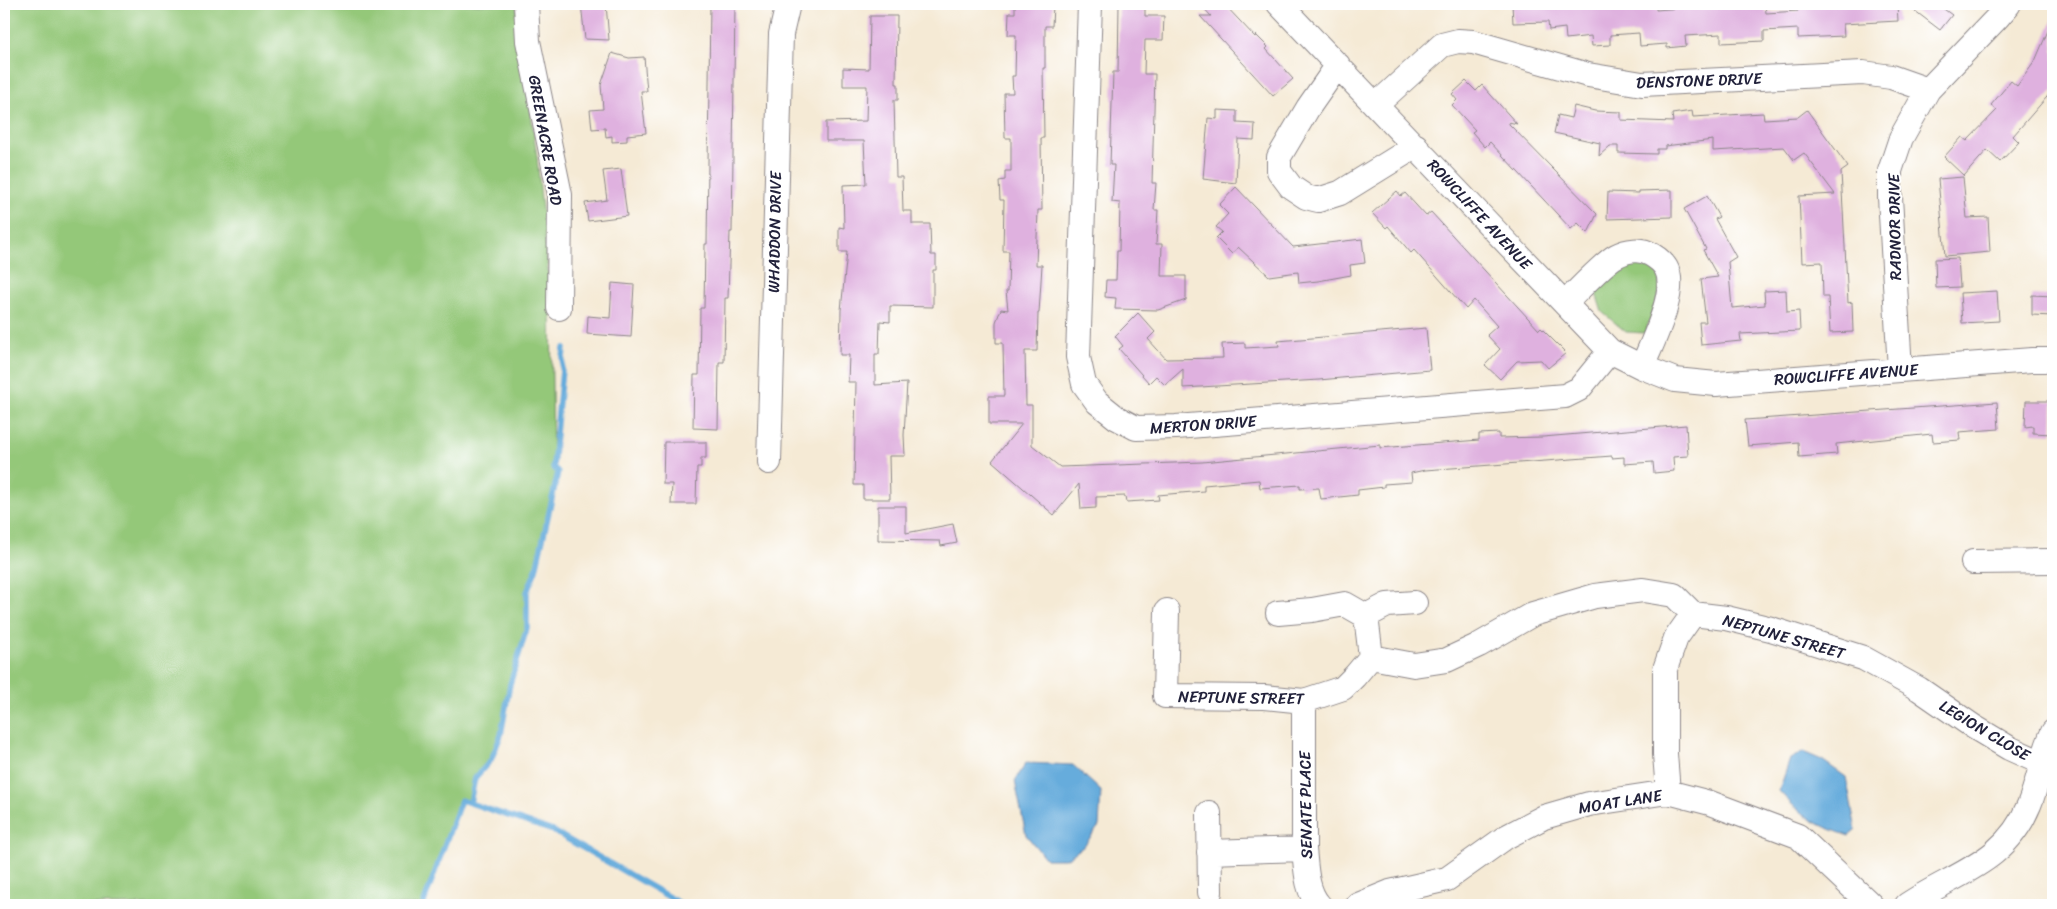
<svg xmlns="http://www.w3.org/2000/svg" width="2057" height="909" font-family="Sriracha,sans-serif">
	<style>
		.green { fill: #94c879; stroke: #5b755a }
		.water { fill: #66acdc; stroke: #44678c }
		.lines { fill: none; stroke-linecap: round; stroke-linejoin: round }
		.stream { stroke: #66acdc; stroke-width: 5.5 }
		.building { fill: #dfb1df }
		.street-casing { stroke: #8c8688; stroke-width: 26 }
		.street { stroke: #fff; stroke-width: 24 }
		.labels { text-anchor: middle; stroke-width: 4; stroke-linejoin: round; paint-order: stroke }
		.street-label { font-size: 16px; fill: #22223b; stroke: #fff }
	</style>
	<rect width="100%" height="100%" fill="#fff"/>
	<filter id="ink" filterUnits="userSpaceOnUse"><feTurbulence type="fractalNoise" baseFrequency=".02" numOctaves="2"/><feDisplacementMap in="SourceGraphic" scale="10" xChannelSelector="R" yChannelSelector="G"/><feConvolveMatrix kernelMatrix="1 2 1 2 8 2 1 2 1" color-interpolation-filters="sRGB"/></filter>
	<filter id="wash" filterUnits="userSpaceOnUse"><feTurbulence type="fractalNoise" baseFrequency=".0096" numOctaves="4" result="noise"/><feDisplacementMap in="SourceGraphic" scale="20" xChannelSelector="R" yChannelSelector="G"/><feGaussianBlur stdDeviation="1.12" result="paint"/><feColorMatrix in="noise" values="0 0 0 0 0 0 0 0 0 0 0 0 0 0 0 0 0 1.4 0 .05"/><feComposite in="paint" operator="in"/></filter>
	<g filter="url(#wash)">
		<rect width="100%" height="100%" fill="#f5ead5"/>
		<!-- green -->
		<path class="green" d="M 4,4 L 516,4 L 537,157 L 551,301 L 553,466 L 558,472 L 536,570 L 527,592 L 527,628 L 510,684 L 501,735 L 491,760 L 475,778 L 470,803 L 461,800 L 423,905 L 4,905 Z
			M 1641,255 L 1659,271 L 1659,294 L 1645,333 L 1626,332 L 1602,312 L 1593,284 L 1615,266 Z"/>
		<!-- water -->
		<path class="water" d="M 1803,752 L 1822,760 L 1846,777 L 1856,830 L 1849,836 C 1814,824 1804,818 1779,791 L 1790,759 Z
			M 1026,763 L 1073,765 L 1101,791 L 1099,826 L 1083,847 L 1066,859 L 1046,859 L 1026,835 L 1015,781 Z"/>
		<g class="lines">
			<!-- stream -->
			<path class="stream" d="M 470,803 L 475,778 L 491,760 L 501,735 L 510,684 L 527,628 L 527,592 L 536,570 L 558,472 L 553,467 L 564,348
				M 423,905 L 461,800 L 553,831 L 683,905"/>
		</g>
		<g id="blocks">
			<!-- building -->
			<path class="building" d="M 581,4 L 606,4 L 609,40 L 585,39 Z
				M 710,4 L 735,4 L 732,232 L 730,232 L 728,298 L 725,298 L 724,362 L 719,362 L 718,429 L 693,428 L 694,375 L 699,375 L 700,308 L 704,308 L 705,244 L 707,244 Z
				M 1119,4 L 1145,4 L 1145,16 L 1164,16 L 1163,40 L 1145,40 L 1144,74 L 1155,74 L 1152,183 L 1156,183 L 1154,210 L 1158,210 L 1156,244 L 1162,244 L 1161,276 L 1186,276 L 1186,300 L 1158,310 L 1115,309 L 1116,298 L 1105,297 L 1106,280 L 1116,280 L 1117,251 L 1119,251 L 1120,203 L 1112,202 L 1114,165 L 1110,165 L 1113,72 L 1118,72 Z
				M 1200,4 L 1224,4 L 1255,37 L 1256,35 L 1268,47 L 1266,49 L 1293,79 L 1273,96 L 1200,16 L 1211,16 Z
				M 1512,4 L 1581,4 L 1581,7 L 1622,4 L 1622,8 L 1656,5 L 1656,10 L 1732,4 L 1765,4 L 1766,13 L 1798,11 L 1797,4 L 1897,4 L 1898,21 L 1843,24 L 1844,36 L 1798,38 L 1798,29 L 1764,31 L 1764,41 L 1721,43 L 1721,34 L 1685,36 L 1686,46 L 1667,48 L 1667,44 L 1640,46 L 1639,33 L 1610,35 L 1610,45 L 1592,46 L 1591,36 L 1566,39 L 1565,28 L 1549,30 L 1548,22 L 1513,23 Z
				M 1906,4 L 1937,4 L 1952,15 L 1940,30 Z
				M 1015,5 L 1053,5 L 1052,26 L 1045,26 L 1045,68 L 1043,68 L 1044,138 L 1041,138 L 1042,210 L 1038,210 L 1036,265 L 1042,265 L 1039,313 L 1038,313 L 1037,351 L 1025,351 L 1026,405 L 1032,405 L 1032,445 L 1060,467 L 1202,462 L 1380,445 L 1380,448 L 1479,440 L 1479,434 L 1499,433 L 1499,438 L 1543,437 L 1686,425 L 1688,456 L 1673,457 L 1674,471 L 1654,473 L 1653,462 L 1624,464 L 1624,457 L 1612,458 L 1612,456 L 1425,470 L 1411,473 L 1412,482 L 1384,484 L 1384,487 L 1358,490 L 1358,495 L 1321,499 L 1319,488 L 1300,489 L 1300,485 L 1260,488 L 1259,480 L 1204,485 L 1204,491 L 1158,495 L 1159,500 L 1126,502 L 1125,496 L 1096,497 L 1096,508 L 1081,509 L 1079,484 L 1054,515 L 992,461 L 1022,424 L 989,424 L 989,396 L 1004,396 L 1003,343 L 996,343 L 996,322 L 1001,309 L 1008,310 L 1006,291 L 1008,291 L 1009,251 L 1003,251 L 1004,200 L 1000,200 L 999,181 L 1005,180 L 1005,171 L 1011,171 L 1011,138 L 1005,138 L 1004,93 L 1013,93 L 1012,76 L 1015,76 L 1016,35 L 1008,35 L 1009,13 L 1015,13 Z
				M 870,16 L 897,16 L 896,84 L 898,84 L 898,100 L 894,100 L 896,177 L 902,177 L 903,211 L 912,211 L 912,224 L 930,224 L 931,255 L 936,255 L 936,270 L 933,270 L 933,307 L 890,306 L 890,322 L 880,321 L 879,354 L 875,354 L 875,385 L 907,383 L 904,435 L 905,456 L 889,456 L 890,499 L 863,499 L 863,485 L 854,485 L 856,382 L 848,382 L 849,355 L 840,355 L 841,310 L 847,252 L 839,252 L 839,227 L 844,228 L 843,185 L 866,184 L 864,141 L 826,141 L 826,122 L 866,121 L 867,86 L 843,86 L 843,68 L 869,69 Z
				M 2053,19 L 2053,90 L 2013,136 L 2019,142 L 2000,162 L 1987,150 L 1964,176 L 1944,157 L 1962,137 L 1967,141 L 1997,110 L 1991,105 L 2011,81 L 2017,86 L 2035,61 Z
				M 612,53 L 629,58 L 644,57 L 647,91 L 641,91 L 646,133 L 627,135 L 627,141 L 612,142 L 612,136 L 606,137 L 605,128 L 592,129 L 590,110 L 603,109 L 601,85 Z
				M 1466,81 L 1476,91 L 1482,85 L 1517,124 L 1509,122 L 1509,124 L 1597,214 L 1588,233 L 1578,223 L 1571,229 L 1490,142 L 1485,147 L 1472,132 L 1475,130 L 1452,105 L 1457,100 L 1452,94 Z
				M 1574,106 L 1595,111 L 1621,112 L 1621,120 L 1673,122 L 1672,114 L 1692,111 L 1693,117 L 1763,113 L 1764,119 L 1798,117 L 1807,110 L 1848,167 L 1841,172 L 1848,303 L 1852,302 L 1853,332 L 1830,333 L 1828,297 L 1823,297 L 1822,262 L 1802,263 L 1799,196 L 1835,194 L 1804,153 L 1794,160 L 1784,147 L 1713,151 L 1713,140 L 1665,146 L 1665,149 L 1657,149 L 1657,154 L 1618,153 L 1618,146 L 1610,146 L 1599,156 L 1600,143 L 1554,133 L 1558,115 L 1571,118 Z
				M 1217,110 L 1237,111 L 1237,123 L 1255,124 L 1254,140 L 1238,139 L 1236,183 L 1203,179 L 1208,118 L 1217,119 Z
				M 621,169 L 627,216 L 588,221 L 585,203 L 607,200 L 603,171 Z
				M 1963,177 L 1967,218 L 1988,217 L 1990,252 L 1945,256 L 1938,179 Z
				M 1236,187 L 1293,247 L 1362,239 L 1365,263 L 1350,265 L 1351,275 L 1318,281 L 1299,283 L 1298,272 L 1269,276 L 1238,247 L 1232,254 L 1216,238 L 1222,232 L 1216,227 L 1228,214 L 1219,205 Z
				M 1672,190 L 1672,217 L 1607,219 L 1608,192 L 1639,193 L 1639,191 Z
				M 1397,191 L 1401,196 L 1405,193 L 1426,216 L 1431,212 L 1539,330 L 1541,328 L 1566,353 L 1548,368 L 1541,360 L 1517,361 L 1500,379 L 1485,365 L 1500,349 L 1487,335 L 1497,326 L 1474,300 L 1466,309 L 1414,250 L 1411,253 L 1388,226 L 1386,228 L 1372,213 Z
				M 1707,196 L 1719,217 L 1715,219 L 1736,257 L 1728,262 L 1732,308 L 1765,305 L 1764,291 L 1786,290 L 1787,312 L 1799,311 L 1800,331 L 1740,334 L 1741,341 L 1701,345 L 1699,322 L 1706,322 L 1701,279 L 1718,277 L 1703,250 L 1706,249 L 1684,209 Z
				M 1958,258 L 1960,287 L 1936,288 L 1935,259 Z
				M 612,283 L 634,285 L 631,337 L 587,334 L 588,316 L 610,318 Z
				M 1997,291 L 1999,321 L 1962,323 L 1960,293 Z
				M 2032,295 L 2053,296 L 2053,316 L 2032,315 Z
				M 1138,313 L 1155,332 L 1148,339 L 1166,359 L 1223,358 L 1222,344 L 1245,343 L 1245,348 L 1279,346 L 1278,341 L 1426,328 L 1430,370 L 1319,380 L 1183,388 L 1183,369 L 1165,385 L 1156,376 L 1149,383 L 1119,349 L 1123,346 L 1115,336 Z
				M 2026,401 L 2053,401 L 2052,434 L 2033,433 L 2033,426 L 2025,427 Z
				M 1997,402 L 1999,429 L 1959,432 L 1960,440 L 1933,442 L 1932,434 L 1836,444 L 1837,454 L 1799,457 L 1798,442 L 1748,446 L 1745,420 Z
				M 664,442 L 706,442 L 706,458 L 701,458 L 701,467 L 697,467 L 696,504 L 671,504 L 672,484 L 663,484 Z
				M 878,506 L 906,506 L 906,533 L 953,524 L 957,543 L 941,546 L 940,541 L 878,540 Z"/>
		</g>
	</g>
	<g filter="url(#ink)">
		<use href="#blocks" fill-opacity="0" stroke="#8c8688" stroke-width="1"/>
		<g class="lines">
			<defs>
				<path id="street" d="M 526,4 L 528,41 L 560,195 L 559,308
					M 1090,4 L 1078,357 L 1084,384 L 1097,402 L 1117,418 L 1136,428 L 1176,427 L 1565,396 L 1579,389 L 1610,351
					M 1279,4 L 1610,351 L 1642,367 L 1675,380 L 1716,384 L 2032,360 L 2053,360
					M 1338,65 L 1308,108 L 1279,157 L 1279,171 L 1291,187 L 1306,197 L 1318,200 L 1340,193 L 1416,146
					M 1376,105 L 1442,45 L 1458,41 L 1473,42 L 1588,75 L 1642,84 L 1863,73 L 1891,77 L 1928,90
					M 1565,303 C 1577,292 1603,263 1616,256 C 1627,250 1641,248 1652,255 C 1657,258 1663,263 1666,268 C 1679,290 1651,345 1642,367
					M 1900,370 L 1890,197 L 1890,171 L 1901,138 L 1928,90 L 1997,18 L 2009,4
					M 769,462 L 781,34 L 788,4
					M 1973,562 L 2053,561
					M 1167,611 L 1165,696 L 1264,697 L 1304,701 L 1343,688 L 1355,676 L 1371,657 L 1414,665 L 1447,660 L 1479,645 L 1533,614 L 1595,596 L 1643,590 L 1674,595 L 1693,614 L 1726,618 L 1771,629 L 1863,658 L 1919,689 L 1974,727 L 2009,748 L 2053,768
					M 1278,613 L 1312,610 L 1345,604 L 1366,616 L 1371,657
					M 1366,616 L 1387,605 L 1415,603
					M 1304,701 L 1304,849 C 1306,867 1306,891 1319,905
					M 1668,792 L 1665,754 L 1665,669 L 1676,638 L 1693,614
					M 1209,813 L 1210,892
					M 1209,852 L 1304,849
					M 1358,905 L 1390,892 L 1447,879 L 1506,837 L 1544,817 L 1589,804 L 1668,792 L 1710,803 L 1798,836 L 1871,905
					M 1907,905 C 1954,873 2005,864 2029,805 C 2039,781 2042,755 2053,732"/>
			</defs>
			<!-- street casing -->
			<use href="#street" class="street-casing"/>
			<!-- street -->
			<use href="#street" class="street"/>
		</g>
	</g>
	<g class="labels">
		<!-- street labels -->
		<g class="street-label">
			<text transform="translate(1699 80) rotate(-2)" y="6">DENSTONE DRIVE</text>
			<text transform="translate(546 140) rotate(80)" y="6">GREENACRE ROAD</text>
			<text transform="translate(1480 214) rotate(47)" y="6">ROWCLIFFE AVENUE</text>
			<text transform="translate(1894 227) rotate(-91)" y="6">RADNOR DRIVE</text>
			<text transform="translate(774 232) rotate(-89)" y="6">WHADDON DRIVE</text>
			<text transform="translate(1846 374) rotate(-4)" y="6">ROWCLIFFE AVENUE</text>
			<text transform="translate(1203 424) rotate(-4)" y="6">MERTON DRIVE</text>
			<text transform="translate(1784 636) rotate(16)" y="6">NEPTUNE STREET</text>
			<text transform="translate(1241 697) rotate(1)" y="6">NEPTUNE STREET</text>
			<text transform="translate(1985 730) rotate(31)" y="6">LEGION CLOSE</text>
			<text transform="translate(1620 801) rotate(-9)" y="6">MOAT LANE</text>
			<text transform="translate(1305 805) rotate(-91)" y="6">SENATE PLACE</text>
		</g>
	</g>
	<!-- margin -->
	<rect width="2057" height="909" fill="none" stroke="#fff" stroke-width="20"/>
</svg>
